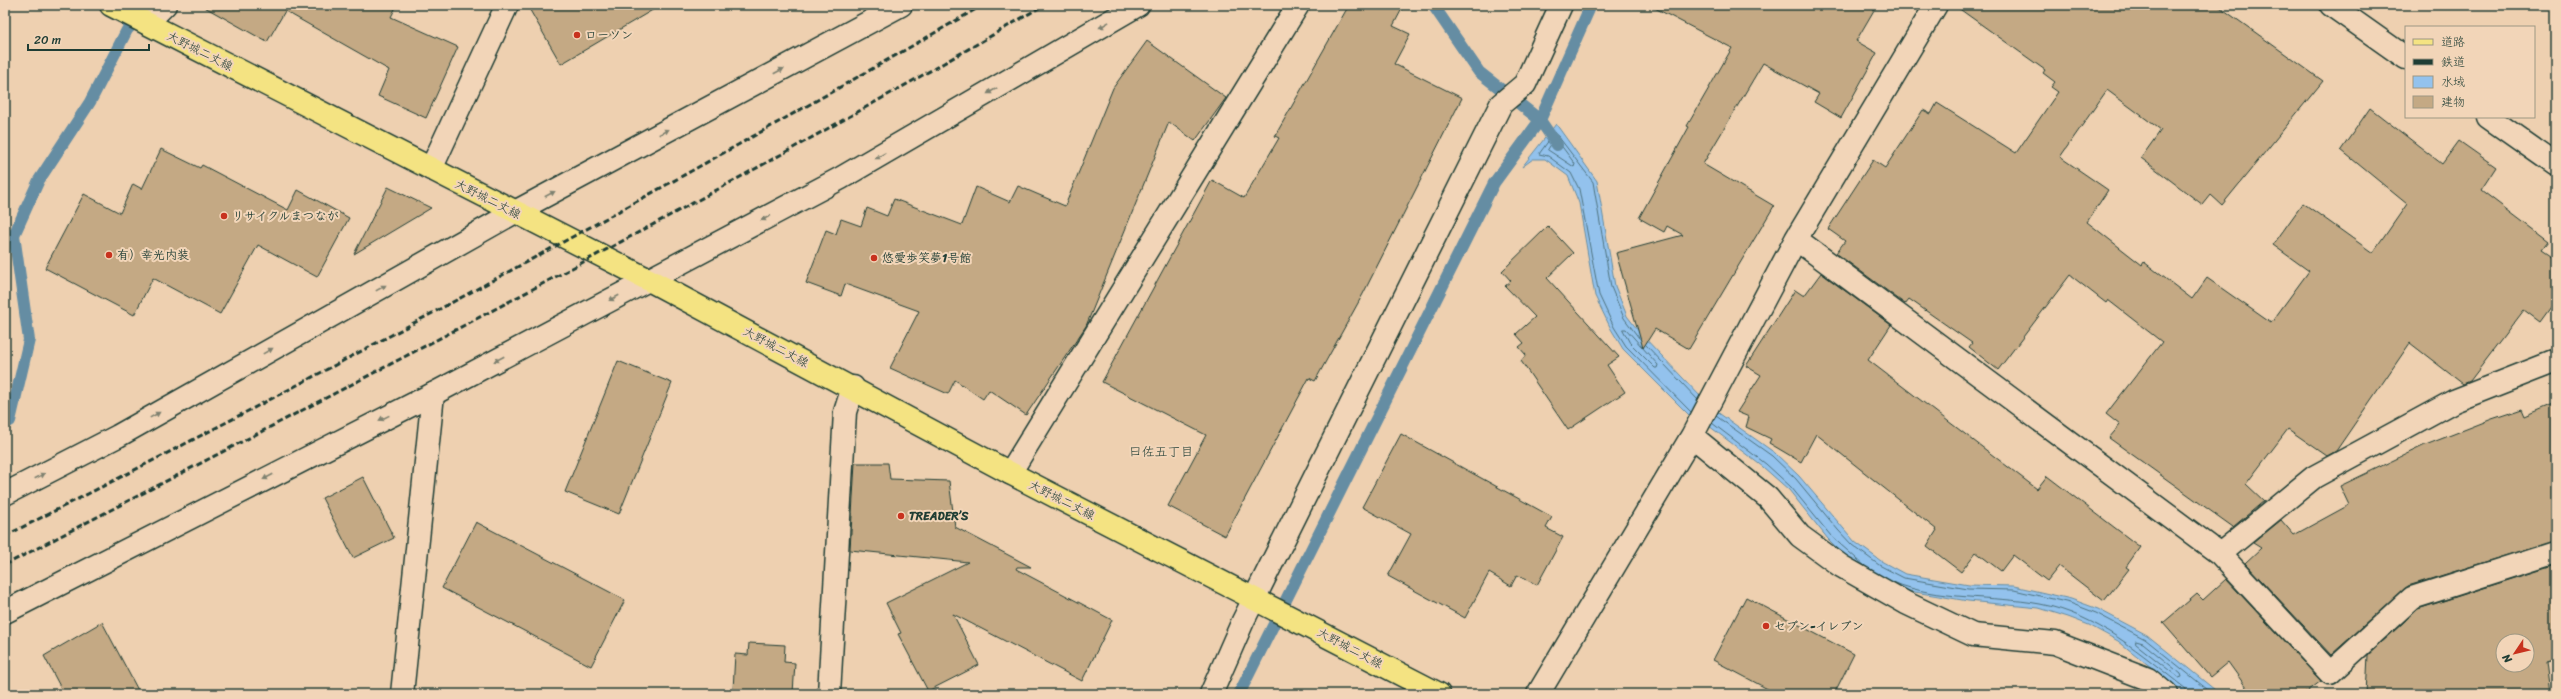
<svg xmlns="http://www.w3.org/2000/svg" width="2561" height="699" font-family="Sriracha,'Klee One',sans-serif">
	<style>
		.water { fill: #93c2ed; stroke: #658da3 }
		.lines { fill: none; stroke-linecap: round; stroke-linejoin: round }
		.shore { stroke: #4d727e; stroke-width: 1 }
		.stream { stroke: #658da3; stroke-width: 12 }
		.building { fill: #c4a984; stroke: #1f3d34; fill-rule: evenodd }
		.street-casing { stroke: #1f3d34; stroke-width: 25 }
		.secondary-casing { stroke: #1f3d34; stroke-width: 25 }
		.primary-casing { stroke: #1f3d34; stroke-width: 25 }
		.street { stroke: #f2d5b8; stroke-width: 22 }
		.secondary { stroke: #f2d5b8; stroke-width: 22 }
		.primary { stroke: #f4e382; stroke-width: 22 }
		.rail { stroke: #1f3d34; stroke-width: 3; stroke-dasharray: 6 3; stroke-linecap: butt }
		.oneway { fill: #7e816f }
		.poi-dot { fill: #c8321e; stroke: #f2d5b8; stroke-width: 1.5 }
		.labels { text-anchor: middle; stroke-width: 4; stroke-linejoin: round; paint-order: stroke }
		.poi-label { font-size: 12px; font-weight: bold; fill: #1f3d34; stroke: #f2d5b8; text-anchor: start }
		.street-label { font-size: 12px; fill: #1f3d34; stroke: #f2d5b8 }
		.neighbourhood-label { font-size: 13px; fill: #1f3d34; stroke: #f2d5b8 }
	</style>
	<rect width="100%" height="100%" fill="#eed0b0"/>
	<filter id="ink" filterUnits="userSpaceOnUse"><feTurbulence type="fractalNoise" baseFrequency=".025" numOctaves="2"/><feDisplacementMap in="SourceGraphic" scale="8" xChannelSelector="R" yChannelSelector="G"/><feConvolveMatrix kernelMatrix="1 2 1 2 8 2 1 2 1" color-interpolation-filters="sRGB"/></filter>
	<g filter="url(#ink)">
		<!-- water -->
		<path class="water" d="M 1556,124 L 1597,181 L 1615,286 L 1627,316 L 1641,334 L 1701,397 L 1720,414 L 1775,453 L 1799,476 L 1855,542 L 1881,561 L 1905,574 L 1969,585 L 2014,586 L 2071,599 L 2098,609 L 2147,635 L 2220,694 L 2185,694 L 2118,641 L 2089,625 L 2068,617 L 2039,608 L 1968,601 L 1903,590 L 1845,556 L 1828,539 L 1789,490 L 1763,467 L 1709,426 L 1690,416 L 1623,349 L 1611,329 L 1595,296 L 1579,203 L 1568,176 L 1545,159 L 1533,159 L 1522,167 Z"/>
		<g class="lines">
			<!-- shore -->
			<path class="shore" d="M 1554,140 L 1557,140 L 1575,164 L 1574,167 L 1548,150 Z
				M 1623,329 L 1626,329 L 1658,365 L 1657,368 L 1655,368 L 1630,343 Z
				M 1639,338 L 1624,318 L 1611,287 L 1593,182 L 1555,132 L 1539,154 L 1548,156 L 1571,173 L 1579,189 L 1599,295 L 1614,327 L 1626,346 L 1691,412
				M 1646,345 L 1698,400
				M 1716,416 L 1772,456 L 1796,479 L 1838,530 L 1852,545 L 1879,565 L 1904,578 L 1968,589 L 2014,590 L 2070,603 L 2096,613 L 2145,639 L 2213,694
				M 1712,423 L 1766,464 L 1791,487 L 1831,536 L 1866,567
				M 1893,582 C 1938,601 1992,595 2040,604 C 2098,615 2141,654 2186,689 L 2187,694
				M 2136,641 L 2143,643 L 2181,674 L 2182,677 L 2179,678 L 2136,644 Z"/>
			<!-- stream -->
			<path class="stream" d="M 1433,5 L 1479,72 L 1540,120 L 1557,145
				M 5,423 L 10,421 L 29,340 L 14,235 L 39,180 L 90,102 L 127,30 L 140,16
				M 1239,694 L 1494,183 L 1540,120 L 1591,5"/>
		</g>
		<!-- building -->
		<path class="building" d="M 201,5 L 397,5 L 391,17 L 458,47 L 426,118 L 378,96 L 389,70 L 285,11 L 267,42 Z
			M 527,5 L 661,5 L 561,64 Z
			M 1349,5 L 1404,5 L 1393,26 L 1410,34 L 1394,64 L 1462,98 L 1363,294 L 1315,381 L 1309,378 L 1225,536 L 1168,506 L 1206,435 L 1102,382 L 1212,180 L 1244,198 L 1279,138 L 1275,136 Z
			M 1649,5 L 1877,5 L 1856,41 L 1877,53 L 1841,118 L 1814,102 L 1819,94 L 1763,63 L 1703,164 L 1774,206 L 1689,349 L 1655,329 L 1643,348 L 1616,253 L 1683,235 L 1667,226 L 1664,232 L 1639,218 L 1689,127 L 1687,126 L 1732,48 Z
			M 1954,5 L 2217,5 L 2323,81 L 2222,205 L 2211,195 L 2203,205 L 2141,158 L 2161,130 L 2107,90 L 2060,157 L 2108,190 L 2087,222 L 2142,265 L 2144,262 L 2192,299 L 2207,278 L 2271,323 L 2309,271 L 2273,245 L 2303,203 L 2373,253 L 2407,204 L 2341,150 L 2370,108 L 2442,164 L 2459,141 L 2496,167 L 2481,190 L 2548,241 L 2541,250 L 2556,260 L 2556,300 L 2540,322 L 2524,310 L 2470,381 L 2463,384 L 2410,343 L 2336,451 L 2327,456 L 2288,429 L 2246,484 L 2264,501 L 2233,527 L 2109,438 L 2120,425 L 2106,414 L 2162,342 L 2108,300 L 2106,303 L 2070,275 L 1998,370 L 1969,347 L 1972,343 L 1909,299 L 1905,304 L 1836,253 L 1845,241 L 1828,229 L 1873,160 L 1885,168 L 1923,110 L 1931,114 L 1937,103 L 2016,153 L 2058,92 L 2051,87 L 2055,82 L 2043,73 L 2045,70 Z
			M 1147,41 L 1226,98 L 1195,141 L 1169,122 L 1086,326 L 1026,415 L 989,390 L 983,399 L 955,380 L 948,394 L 890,368 L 919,311 L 845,284 L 841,296 L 806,283 L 826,230 L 836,234 L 841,219 L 861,226 L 867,208 L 887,216 L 894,199 L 962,225 L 976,187 L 1010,202 L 1018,186 L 1065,206 L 1113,88 Z
			M 161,149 L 200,168 L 202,165 L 288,210 L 298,190 L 349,218 L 317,277 L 258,245 L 220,314 L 153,278 L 134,315 L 45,268 L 84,194 L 120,213 L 133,184 L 142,189 Z
			M 388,187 L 431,208 L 354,254 Z
			M 1548,226 L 1573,253 L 1547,278 L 1619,357 L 1607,365 L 1625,392 L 1568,430 L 1521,361 L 1526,355 L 1519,347 L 1524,343 L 1516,334 L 1535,317 L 1505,286 L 1511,281 L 1502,271 Z
			M 1821,273 L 1891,325 L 1868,360 L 2037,489 L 2047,476 L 2140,547 L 2126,567 L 2129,569 L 2104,601 L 2059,566 L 2047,581 L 2013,555 L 2001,571 L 1976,552 L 1961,572 L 1927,546 L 1937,530 L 1816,434 L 1801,462 L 1769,443 L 1771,439 L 1746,427 L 1749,417 L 1737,412 L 1761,375 L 1746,366 L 1795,290 L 1804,296 Z
			M 618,361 L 672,383 L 619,514 L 565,492 Z
			M 2556,403 L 2556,540 L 2408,586 L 2331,655 L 2245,563 L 2261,548 L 2253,543 L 2281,520 L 2294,535 L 2349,505 L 2340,486 L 2423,446 L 2492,419 L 2522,409 L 2525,416 Z
			M 1401,434 L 1552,517 L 1546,528 L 1563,537 L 1537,585 L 1517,575 L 1511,586 L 1489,573 L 1465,618 L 1388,576 L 1411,534 L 1362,507 Z
			M 855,463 L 888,463 L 890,479 L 949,481 L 955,527 L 1031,567 L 1017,567 L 1016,569 L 1112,620 L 1082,681 L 953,614 L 979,665 L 928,691 L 898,634 L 901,633 L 886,603 L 968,562 L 850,550 Z
			M 363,477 L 394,538 L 353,558 L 322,498 Z
			M 476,522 L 625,600 L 591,666 L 442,588 Z
			M 2556,565 L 2556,659 L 2546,662 L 2550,694 L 2366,694 L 2368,655 L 2418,609 ZM 2503,641 L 2527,641 L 2527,665 L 2503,665 Z
			M 2226,579 L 2321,681 L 2304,694 L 2251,694 L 2228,662 L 2210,677 L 2163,623 L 2197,594 L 2203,600 Z
			M 1746,597 L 1854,654 L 1834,694 L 1777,694 L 1713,660 Z
			M 102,622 L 140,694 L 64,694 L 44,656 Z
			M 749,643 L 785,645 L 784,662 L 795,663 L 793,693 L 733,690 L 735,654 L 748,655 Z"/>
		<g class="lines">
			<defs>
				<path id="street" d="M 2331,5 L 2406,58
					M 147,23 L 165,5
					M 2488,117 L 2556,165
					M 431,169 L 507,5
					M 1796,239 L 2220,554 L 2314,477 L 2454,401 L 2556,361
					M 1692,436 L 1768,498 L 1800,536 L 1841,566 L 1906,603 L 1973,635 L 2055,643 L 2148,679 L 2166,694
					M 1010,473 L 1298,5
					M 2220,554 L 2330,673 L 2412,598 L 2556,552
					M 402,694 L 433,394
					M 829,694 L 845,412 L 853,387
					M 1211,694 L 1243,621 L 1501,104 L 1525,84 L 1561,5
					M 1538,694 L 1692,436 L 1796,239 L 1936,5"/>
				<path id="secondary" d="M 5,494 L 118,436 L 515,212 L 901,5
					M 5,612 L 433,394 L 841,178 L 1138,5"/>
				<path id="primary" d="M 111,5 L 649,280 L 1010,473 L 1439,694"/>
			</defs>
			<!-- street casing -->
			<use href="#street" class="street-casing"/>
			<!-- secondary casing -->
			<use href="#secondary" class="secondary-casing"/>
			<!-- primary casing -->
			<use href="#primary" class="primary-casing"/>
			<!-- street -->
			<use href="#street" class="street"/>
			<!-- secondary -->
			<use href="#secondary" class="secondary"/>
			<!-- primary -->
			<use href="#primary" class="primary"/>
			<!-- rail -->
			<path class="rail" d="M 5,536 C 336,369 662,191 983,5
				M 5,565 C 354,383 705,204 1044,5"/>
		</g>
		<!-- one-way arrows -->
		<defs><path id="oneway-solid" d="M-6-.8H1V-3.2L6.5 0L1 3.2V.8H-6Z"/></defs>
		<g class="oneway">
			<use href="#oneway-solid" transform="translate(1104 25) rotate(149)"/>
			<use href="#oneway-solid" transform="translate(779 71) rotate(-28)"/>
			<use href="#oneway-solid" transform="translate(992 91) rotate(150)"/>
			<use href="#oneway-solid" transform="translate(664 132) rotate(-28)"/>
			<use href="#oneway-solid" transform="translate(880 156) rotate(150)"/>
			<use href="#oneway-solid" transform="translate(550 194) rotate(-28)"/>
			<use href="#oneway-solid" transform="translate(766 218) rotate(152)"/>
			<use href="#oneway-solid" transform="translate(381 288) rotate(-29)"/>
			<use href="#oneway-solid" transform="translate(614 298) rotate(152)"/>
			<use href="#oneway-solid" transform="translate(268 351) rotate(-29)"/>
			<use href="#oneway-solid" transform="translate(499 359) rotate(152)"/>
			<use href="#oneway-solid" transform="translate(155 415) rotate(-29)"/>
			<use href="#oneway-solid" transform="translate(384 418) rotate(154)"/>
			<use href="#oneway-solid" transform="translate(40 476) rotate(-27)"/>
			<use href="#oneway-solid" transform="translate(268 477) rotate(152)"/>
		</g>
	</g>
	<!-- markers -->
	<g class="poi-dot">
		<circle cx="577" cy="35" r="4"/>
		<circle cx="224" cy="216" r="4"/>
		<circle cx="109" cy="255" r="4"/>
		<circle cx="874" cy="258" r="4"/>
		<circle cx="901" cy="516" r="4"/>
		<circle cx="1766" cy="626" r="4"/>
	</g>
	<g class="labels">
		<!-- poi labels -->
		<g class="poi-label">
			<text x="585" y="39">ローソン</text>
			<text x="232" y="220">リサイクルまつなが</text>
			<text x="117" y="259">有）幸光内装</text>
			<text x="882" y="262">悠愛歩笑夢1号館</text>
			<text x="909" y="520">TREADER’S</text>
			<text x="1774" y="630">セブン-イレブン</text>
		</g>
		<!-- street labels -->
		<g class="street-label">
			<text transform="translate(200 51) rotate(27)" y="4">大野城二丈線</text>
			<text transform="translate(488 199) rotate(27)" y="4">大野城二丈線</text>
			<text transform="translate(776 347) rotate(28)" y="4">大野城二丈線</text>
			<text transform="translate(1062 500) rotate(27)" y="4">大野城二丈線</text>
			<text transform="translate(1350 648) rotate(28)" y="4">大野城二丈線</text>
		</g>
		<!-- neighbourhood labels -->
		<g class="neighbourhood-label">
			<text x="1161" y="456">曰佐五丁目</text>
		</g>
	</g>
	<!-- margin -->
	<rect width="2561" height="699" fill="none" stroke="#f2d5b8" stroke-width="20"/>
	<rect x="10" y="10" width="2541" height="679" fill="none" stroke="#1f3d34" stroke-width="1.5" filter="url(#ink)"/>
	<!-- legend -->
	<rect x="2405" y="26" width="130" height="92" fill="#f2d5b8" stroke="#9e9883"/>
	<rect x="2413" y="39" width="20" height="6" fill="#f4e382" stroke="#9e9883"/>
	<text x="2441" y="46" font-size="12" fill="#1f3d34">道路</text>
	<rect x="2413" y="59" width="20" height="6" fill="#1f3d34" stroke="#9e9883"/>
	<text x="2441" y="66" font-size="12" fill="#1f3d34">鉄道</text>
	<rect x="2413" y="76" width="20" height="12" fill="#93c2ed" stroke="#9e9883"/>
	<text x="2441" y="86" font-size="12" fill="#1f3d34">水域</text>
	<rect x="2413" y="96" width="20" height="12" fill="#c4a984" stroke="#9e9883"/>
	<text x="2441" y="106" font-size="12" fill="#1f3d34">建物</text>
	<!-- north arrow -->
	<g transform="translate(2515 653) rotate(235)"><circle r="19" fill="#f2d5b8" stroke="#9e9883"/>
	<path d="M0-3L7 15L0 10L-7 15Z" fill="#c8321e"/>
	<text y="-6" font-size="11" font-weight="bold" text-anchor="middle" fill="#1f3d34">N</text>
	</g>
	<!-- scale -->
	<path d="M28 44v6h121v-6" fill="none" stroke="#1f3d34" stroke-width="2"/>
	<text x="34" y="44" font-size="12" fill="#1f3d34" stroke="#f2d5b8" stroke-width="3" paint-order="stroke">20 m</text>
</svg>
